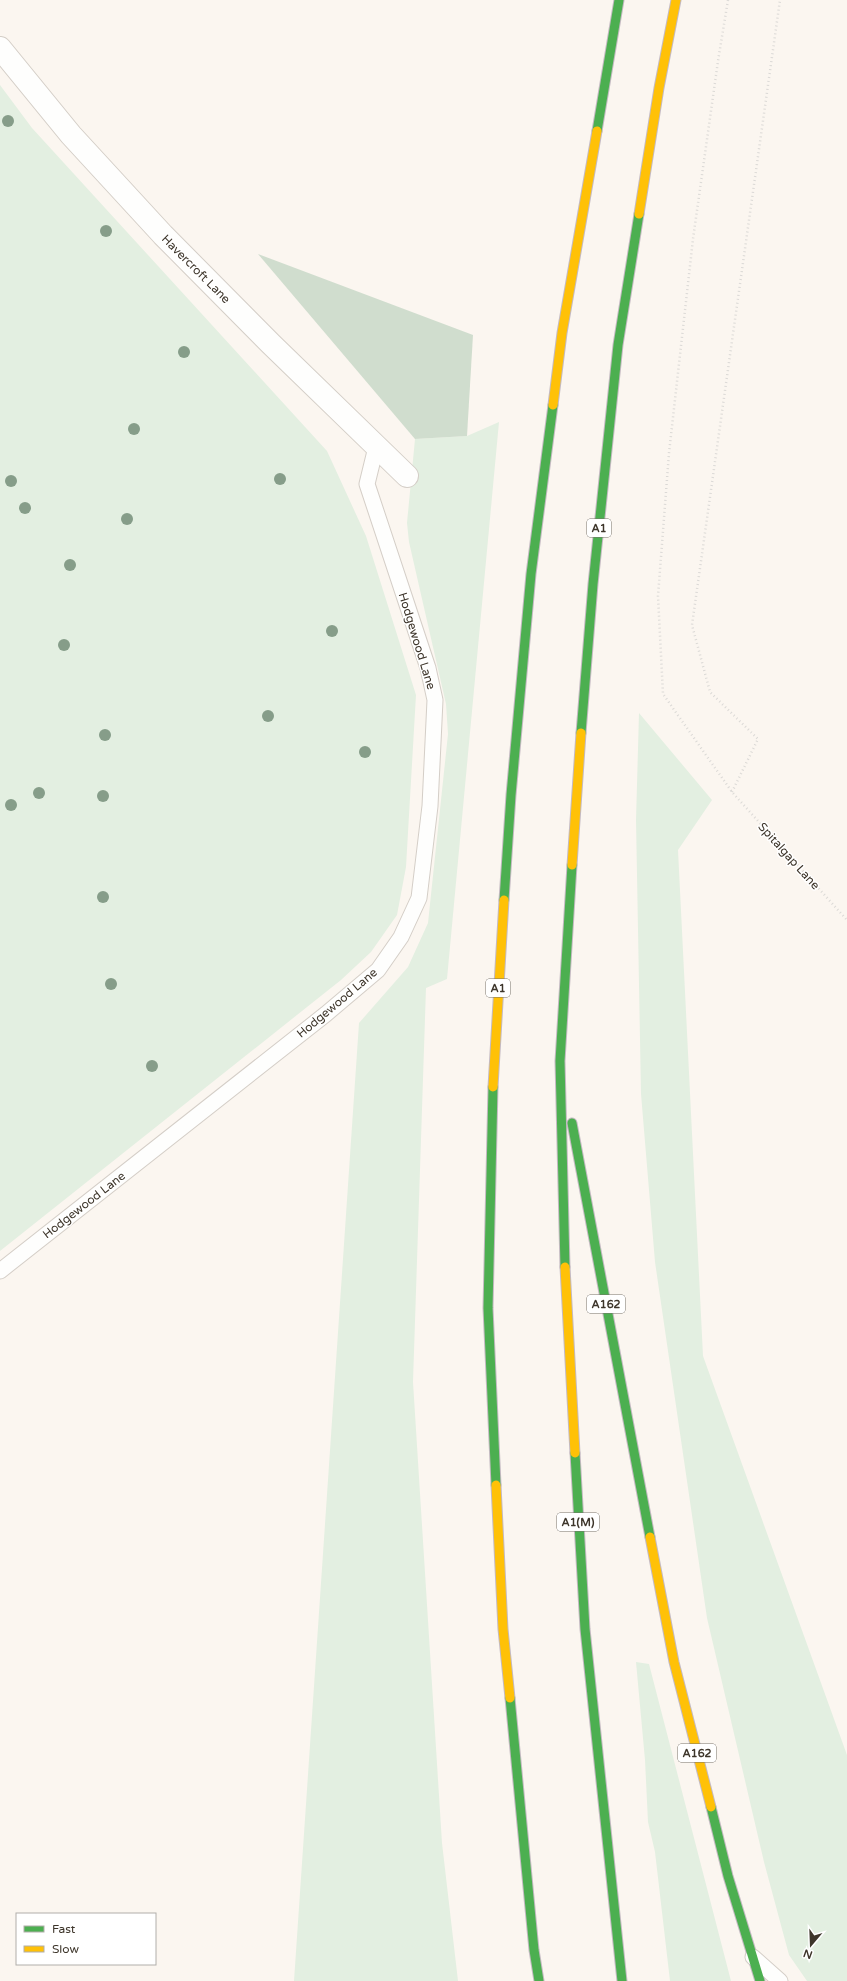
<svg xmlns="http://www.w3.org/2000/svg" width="847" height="1981" font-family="'Varela Round',sans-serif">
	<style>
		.green { fill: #e3efe1 }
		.forest { fill: #d0ddce }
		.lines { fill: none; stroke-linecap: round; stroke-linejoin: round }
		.lane-casing { stroke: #d4cec7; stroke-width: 17 }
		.street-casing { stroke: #d4cec7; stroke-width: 24 }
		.fast-casing { stroke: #c4bac2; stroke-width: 11 }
		.slow-casing { stroke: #c4bac2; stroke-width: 11 }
		.path { stroke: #dbd9d6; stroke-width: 2.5; stroke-dasharray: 1 3; stroke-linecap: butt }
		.lane { stroke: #fefefd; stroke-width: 15 }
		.street { stroke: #fefefd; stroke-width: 22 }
		.fast { stroke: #4caf50; stroke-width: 9 }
		.slow { stroke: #ffc107; stroke-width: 9 }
		.tree { fill: #869d89 }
		.labels { text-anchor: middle; stroke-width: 3; stroke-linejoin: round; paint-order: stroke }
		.shield { fill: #fff; stroke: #77726a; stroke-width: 1 }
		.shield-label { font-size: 11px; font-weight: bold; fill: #3d352a }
		.street-label { font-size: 12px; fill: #3d352a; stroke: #fff }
	</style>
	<rect width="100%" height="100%" fill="#fbf6f0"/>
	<!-- green -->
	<path class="green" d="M 0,85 L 32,128 L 327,451 L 366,536 L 416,695 L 406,867 L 397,915 L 371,952 L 341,980 L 0,1251 Z
		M 499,422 L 447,979 L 426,988 L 413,1382 L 442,1843 L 458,1981 L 294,1981 L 359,1023 L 408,967 L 428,923 L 448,734 L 446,704 L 409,542 L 407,523 L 415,439 L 467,436 Z
		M 639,713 L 712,800 L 678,850 L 703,1356 L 847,1755 L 847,1981 L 807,1981 L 789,1955 L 764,1862 L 707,1618 L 655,1262 L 641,1094 L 636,820 Z
		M 636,1662 L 649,1664 L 731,1981 L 670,1981 L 655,1852 L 648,1822 L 645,1760 Z"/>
	<!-- forest -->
	<path class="forest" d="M 258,254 L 473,335 L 467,436 L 415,439 Z"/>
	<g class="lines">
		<defs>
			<path id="lane" d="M 0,1271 L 326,1014 L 378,970 L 401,937 L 419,898 L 430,806 L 435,700 L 428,668 L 367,484 L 376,447
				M 753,1957 L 780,1981"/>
			<path id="street" d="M 0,48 L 71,135 L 163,235 L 271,344 L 407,476"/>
			<path id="fast" d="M 597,131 L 619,0
				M 581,733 L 593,584 L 618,345 L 639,214
				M 504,900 L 511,795 L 531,574 L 553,405
				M 493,1087 L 488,1308 L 496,1485
				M 572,1123 L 650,1537
				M 565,1267 L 560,1061 L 572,865
				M 575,1453 L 585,1629 L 622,1981
				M 510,1698 L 534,1950 L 539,1981
				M 711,1807 L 728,1876 L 760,1981"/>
			<path id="slow" d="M 639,214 L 659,88 L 676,0
				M 553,405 L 562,333 L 597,131
				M 572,865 L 581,733
				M 493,1087 L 504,900
				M 565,1267 L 575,1453
				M 496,1485 L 503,1629 L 510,1698
				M 650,1537 L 674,1662 L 711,1807"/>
		</defs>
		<!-- lane casing -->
		<use href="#lane" class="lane-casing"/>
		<!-- street casing -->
		<use href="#street" class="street-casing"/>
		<!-- fast casing -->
		<use href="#fast" class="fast-casing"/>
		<!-- slow casing -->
		<use href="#slow" class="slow-casing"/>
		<!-- path -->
		<path class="path" d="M 728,0 L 718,61 L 693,239 L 669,453 L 658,596 L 663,694 L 732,792 L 847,920
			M 732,792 L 758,739 L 710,692 L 692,625 L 780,0"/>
		<!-- lane -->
		<use href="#lane" class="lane"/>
		<!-- street -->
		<use href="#street" class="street"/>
		<!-- fast -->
		<use href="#fast" class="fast"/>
		<!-- slow -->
		<use href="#slow" class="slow"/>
	</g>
	<!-- trees -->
	<g class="tree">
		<circle cx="8" cy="121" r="6"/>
		<circle cx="106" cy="231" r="6"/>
		<circle cx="184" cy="352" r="6"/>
		<circle cx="134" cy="429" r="6"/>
		<circle cx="280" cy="479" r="6"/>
		<circle cx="11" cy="481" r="6"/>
		<circle cx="25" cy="508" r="6"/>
		<circle cx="127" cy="519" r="6"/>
		<circle cx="70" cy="565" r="6"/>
		<circle cx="332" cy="631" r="6"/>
		<circle cx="64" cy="645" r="6"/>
		<circle cx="268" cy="716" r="6"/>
		<circle cx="105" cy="735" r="6"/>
		<circle cx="365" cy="752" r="6"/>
		<circle cx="39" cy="793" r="6"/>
		<circle cx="103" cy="796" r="6"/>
		<circle cx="11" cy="805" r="6"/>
		<circle cx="103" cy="897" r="6"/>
		<circle cx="111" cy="984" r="6"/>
		<circle cx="152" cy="1066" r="6"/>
	</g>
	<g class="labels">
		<!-- shield labels -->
		<g class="shield">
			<rect x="587" y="519" width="24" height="18" rx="3"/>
			<rect x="486" y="979" width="24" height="18" rx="3"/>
			<rect x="587" y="1295" width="38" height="18" rx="3"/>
			<rect x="557" y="1513" width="42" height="18" rx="3"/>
			<rect x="678" y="1744" width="38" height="18" rx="3"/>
		</g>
		<g class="shield-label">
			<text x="599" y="532">A1</text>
			<text x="498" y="992">A1</text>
			<text x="606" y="1308">A162</text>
			<text x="578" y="1526">A1(M)</text>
			<text x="697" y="1757">A162</text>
		</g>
		<!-- street labels -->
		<g class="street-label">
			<text transform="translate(196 269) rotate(45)" y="4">Havercroft Lane</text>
			<text transform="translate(417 641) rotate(73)" y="4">Hodgewood Lane</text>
			<text transform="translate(789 856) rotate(48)" y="4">Spitalgap Lane</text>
			<text transform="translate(337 1003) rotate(-40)" y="4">Hodgewood Lane</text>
			<text transform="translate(84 1205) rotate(-38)" y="4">Hodgewood Lane</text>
		</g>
	</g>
	<!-- legend -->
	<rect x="16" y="1913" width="140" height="52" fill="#ffffff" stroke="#b1aeaa"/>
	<rect x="24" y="1926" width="20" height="6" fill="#4caf50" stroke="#b1aeaa"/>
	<text x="52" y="1933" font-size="12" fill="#3d352a">Fast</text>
	<rect x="24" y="1946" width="20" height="6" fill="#ffc107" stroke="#b1aeaa"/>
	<text x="52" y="1953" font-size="12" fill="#3d352a">Slow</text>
	<!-- north arrow -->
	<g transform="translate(811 1945) rotate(199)" stroke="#ffffff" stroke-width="3" paint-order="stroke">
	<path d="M0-3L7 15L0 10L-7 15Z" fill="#3d352a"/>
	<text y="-6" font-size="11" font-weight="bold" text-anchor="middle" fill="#3d352a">N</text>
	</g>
</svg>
